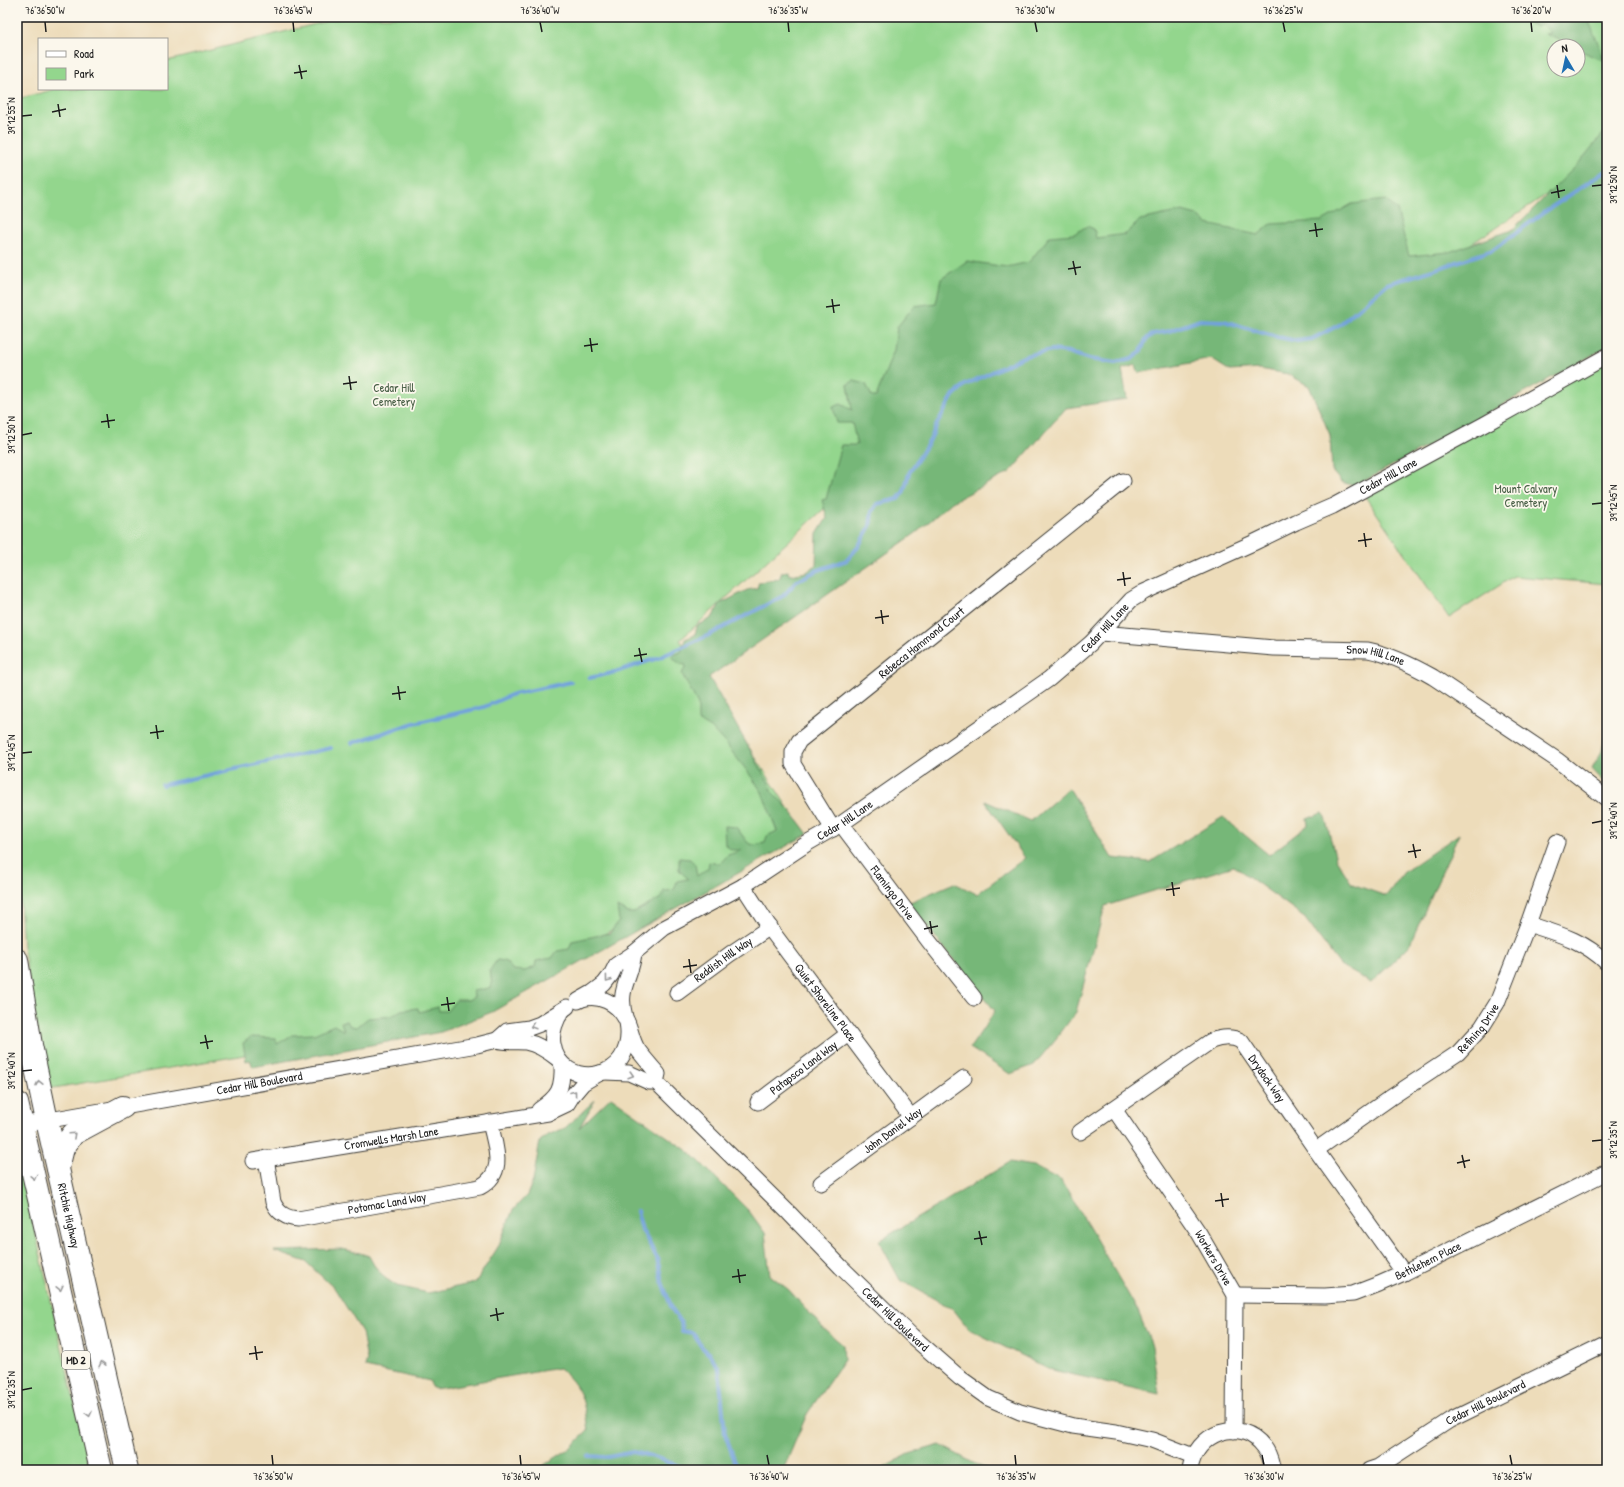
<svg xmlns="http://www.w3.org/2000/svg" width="1624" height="1487" font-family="'Patrick Hand',sans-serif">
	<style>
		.green { fill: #93d68d; stroke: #587954; fill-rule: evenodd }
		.forest { fill: #76b778; stroke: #496a4a }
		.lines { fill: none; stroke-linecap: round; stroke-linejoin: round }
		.stream { stroke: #72a2dc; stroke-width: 4 }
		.street-casing { stroke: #3b3934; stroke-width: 17 }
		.primary-casing { stroke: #3b3934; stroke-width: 24 }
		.street { stroke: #fff; stroke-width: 15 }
		.primary { stroke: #fff; stroke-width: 22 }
		.oneway { stroke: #999 }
		.ticks { fill: none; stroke: #1c1c1c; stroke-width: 1.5 }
		.labels { text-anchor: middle; stroke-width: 3.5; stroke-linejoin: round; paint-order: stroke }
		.shield { fill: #fbf7ec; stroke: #5f5e5a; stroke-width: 1 }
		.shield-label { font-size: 11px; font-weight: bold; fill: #1c1c1c }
		.park-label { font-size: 12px; fill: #465d44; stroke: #fbf7ec }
		.street-label { font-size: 12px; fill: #1c1c1c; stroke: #fbf7ec }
		.neatline { fill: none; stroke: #1c1c1c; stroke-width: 1.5 }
		.ticks-label { font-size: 10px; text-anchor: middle; fill: #1c1c1c }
	</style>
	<rect width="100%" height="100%" fill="#fbf7ec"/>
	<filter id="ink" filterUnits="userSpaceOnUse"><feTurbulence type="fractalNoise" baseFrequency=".025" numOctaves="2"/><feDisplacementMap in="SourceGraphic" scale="8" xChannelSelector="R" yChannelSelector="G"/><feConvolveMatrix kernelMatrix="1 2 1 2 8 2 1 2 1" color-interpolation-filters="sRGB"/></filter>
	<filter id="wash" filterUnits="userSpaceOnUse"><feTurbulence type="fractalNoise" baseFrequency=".012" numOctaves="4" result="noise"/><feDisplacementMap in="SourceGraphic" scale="16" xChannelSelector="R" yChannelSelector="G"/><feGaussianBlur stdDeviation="0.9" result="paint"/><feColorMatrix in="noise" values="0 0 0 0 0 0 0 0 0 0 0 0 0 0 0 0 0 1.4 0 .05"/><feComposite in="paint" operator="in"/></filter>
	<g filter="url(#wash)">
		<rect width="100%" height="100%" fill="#eddcba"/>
		<!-- green -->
		<path class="green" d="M 344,17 L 1607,17 L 1607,155 L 1457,253 L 1026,325 L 680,640 L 799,825 L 501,992 L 460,1010 L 377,1032 L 48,1089 L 23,946 L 17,854 L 17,99 L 56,89 L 167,89 L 167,61 ZM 1554,46 L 1578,46 L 1578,70 L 1554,70 Z
			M 1607,359 L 1607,584 L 1514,576 L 1449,618 L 1364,495 Z
			M 17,1153 L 90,1470 L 17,1470 Z"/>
		<!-- forest -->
		<path class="forest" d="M 1520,17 L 1587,17 L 1605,60 L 1594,57 L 1578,49 L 1578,46 L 1572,46 L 1545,34 L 1551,33 L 1542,24 L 1536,27 Z
			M 1607,129 L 1607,347 L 1355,486 L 1341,482 L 1332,471 L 1330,435 L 1309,386 L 1288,374 L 1260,369 L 1230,371 L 1211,359 L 1139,373 L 1136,365 L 1122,369 L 1127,399 L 1066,408 L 1010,472 L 952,502 L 916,533 L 709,677 L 771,787 L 771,791 L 790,810 L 808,834 L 492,1012 L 441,1032 L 253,1067 L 250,1060 L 246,1061 L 243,1043 L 251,1037 L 276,1038 L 277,1044 L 292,1035 L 314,1034 L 334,1025 L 344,1031 L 341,1022 L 347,1021 L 350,1026 L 357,1027 L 368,1018 L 392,1016 L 401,1010 L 418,1008 L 419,1012 L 438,1007 L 439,1011 L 447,1011 L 456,1000 L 468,1000 L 474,997 L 473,991 L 489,988 L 492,984 L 490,970 L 497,960 L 505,961 L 513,970 L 525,971 L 535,967 L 536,961 L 552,958 L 557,951 L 569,949 L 572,941 L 610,933 L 619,921 L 617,907 L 628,913 L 634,913 L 661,898 L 664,891 L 674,890 L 677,881 L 688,879 L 679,870 L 679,858 L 690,859 L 695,864 L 697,876 L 708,868 L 709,862 L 719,864 L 728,855 L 742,850 L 732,850 L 725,845 L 724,826 L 736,827 L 748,843 L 754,845 L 765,843 L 767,836 L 777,831 L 762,792 L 748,772 L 725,743 L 712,729 L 698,721 L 698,704 L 682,674 L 686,665 L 680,664 L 671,656 L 681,652 L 685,639 L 695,635 L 697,626 L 712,618 L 720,604 L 747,590 L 757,588 L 759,582 L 779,579 L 782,572 L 788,571 L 789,575 L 807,572 L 816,565 L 817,534 L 827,518 L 822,500 L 826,499 L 841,445 L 857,445 L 852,423 L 837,423 L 833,407 L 841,404 L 852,410 L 848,384 L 854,381 L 866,384 L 872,397 L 876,397 L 894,350 L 897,327 L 914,306 L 936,303 L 941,279 L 967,261 L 1007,267 L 1029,262 L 1050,236 L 1074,234 L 1087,226 L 1094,229 L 1096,238 L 1126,234 L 1140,220 L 1182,211 L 1197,215 L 1207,224 L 1258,235 L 1271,224 L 1322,221 L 1352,204 L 1386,200 L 1397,210 L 1409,256 L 1449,252 L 1512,230 L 1577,165 Z
			M 1607,723 L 1607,785 L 1592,769 L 1602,751 Z
			M 1069,788 L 1112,858 L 1150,862 L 1223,817 L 1269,855 L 1308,825 L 1307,819 L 1322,813 L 1325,817 L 1336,859 L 1352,884 L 1386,896 L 1404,872 L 1459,834 L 1409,946 L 1371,983 L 1340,965 L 1303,916 L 1234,866 L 1105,906 L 1076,1012 L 1059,1035 L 1034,1065 L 1010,1074 L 970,1048 L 995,1011 L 908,903 L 954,883 L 977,894 L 1025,858 L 985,801 L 1031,821 Z
			M 611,1097 L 692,1154 L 749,1211 L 765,1233 L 770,1275 L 789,1290 L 823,1328 L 843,1345 L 844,1360 L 807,1414 L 783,1470 L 540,1470 L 541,1467 L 569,1449 L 588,1431 C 584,1402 583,1388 559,1368 L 435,1389 L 431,1387 L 430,1381 L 365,1367 L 367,1360 L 362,1332 L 335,1289 L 306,1262 L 274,1251 L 342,1249 L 360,1253 L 369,1256 L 374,1265 L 385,1278 L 397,1286 L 428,1293 L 475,1283 L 498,1247 L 513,1210 L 527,1195 L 533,1181 L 540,1141 L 548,1135 L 565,1128 L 595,1100 L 579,1128 Z
			M 1010,1162 L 1033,1166 L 1062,1181 L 1138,1311 L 1152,1346 L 1159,1394 L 1048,1369 L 969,1329 L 953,1309 L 900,1280 L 879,1241 Z
			M 940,1445 L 979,1466 L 992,1470 L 880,1470 L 909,1454 Z"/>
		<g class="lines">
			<!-- stream -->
			<path class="stream" d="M 589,678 L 612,673 L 658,658 L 709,635 L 783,596 L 797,581 L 816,571 L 847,560 L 858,547 L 870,526 L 872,511 L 877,504 L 898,499 L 904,491 L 909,473 L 930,440 L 938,422 L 953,396 L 965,385 L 1025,356 L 1052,350 L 1068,352 L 1089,359 L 1115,363 L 1132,359 L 1141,351 L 1146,339 L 1153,334 L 1169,331 L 1200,320 L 1224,321 L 1273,336 L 1297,341 L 1312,339 L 1339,325 L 1387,284 L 1436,269 L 1493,250 L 1543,213 L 1607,170
				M 352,743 L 414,723 L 484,707 L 513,694 L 571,682
				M 162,785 L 331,748
				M 637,1211 L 642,1230 L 657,1258 L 662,1282 L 672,1309 L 681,1322 L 682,1331 L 693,1333 L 701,1346 L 710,1355 L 719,1369 L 725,1434 L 738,1470
				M 588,1456 L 608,1457 L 633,1452 L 651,1456 L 690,1470"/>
		</g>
	</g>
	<g filter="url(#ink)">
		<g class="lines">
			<defs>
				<g id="street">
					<path id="s1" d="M 1101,633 L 1274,648 L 1368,650 C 1392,655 1412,665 1433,677 L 1557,760 L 1607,799"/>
					<path id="s2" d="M 841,824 L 928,940 L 974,998"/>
					<path id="s3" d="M 833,829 L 793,764 L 793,752 L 799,741 L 1123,481"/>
					<path id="s4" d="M 743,886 L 774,934 L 911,1117"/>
					<path d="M 1528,924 C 1559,934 1583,940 1607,963"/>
					<path id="s5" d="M 677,993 L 730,954 L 770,927"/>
					<path d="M 582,999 C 599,994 617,1003 625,1018 C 631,1027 631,1040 638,1050 C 644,1058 651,1066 658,1074 L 656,1082"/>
					<path id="s6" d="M 578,1001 L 592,993 L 604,984 L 611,975 L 616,965 L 634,953 L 664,928 L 743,886 L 808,843 L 841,824 L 1049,679 L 1091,643 L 1131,600 L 1144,592 L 1253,543 L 1296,522 L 1333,506 L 1485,424 L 1607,356"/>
					<path d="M 563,1010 C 556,1019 551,1032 553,1044 C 560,1092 638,1083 627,1022"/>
					<path d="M 625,1017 C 617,988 631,980 634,953"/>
					<path d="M 497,1040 C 508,1043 515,1041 526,1042 C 538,1044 548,1051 558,1059"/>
					<path id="s7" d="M 605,1072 L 629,1073 L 649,1082 L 656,1082 L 789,1213 L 841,1267 L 912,1336 L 960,1378 L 988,1398 L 1020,1412 L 1073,1426 L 1116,1432 L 1152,1440 L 1193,1456"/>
					<path id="s8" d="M 758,1102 L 848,1034"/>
					<path id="s9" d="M 1114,1109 L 1199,1233 L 1235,1295 L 1234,1431"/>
					<path d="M 539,1110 C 559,1096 563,1089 562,1064"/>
					<path id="s10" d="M 21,1125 L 477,1045 L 497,1040 L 507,1031 L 529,1028 L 540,1024 L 567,1007"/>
					<path id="s11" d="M 1080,1132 L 1211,1041 C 1222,1037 1231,1036 1241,1041 L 1316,1150 L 1404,1273"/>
					<path id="s12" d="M 1316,1150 L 1390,1098 L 1458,1053 L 1482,1027 L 1497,1003 L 1528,924 L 1557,842"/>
					<path id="s13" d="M 266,1158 L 273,1202 C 278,1213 285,1218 298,1219 L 480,1187 C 507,1172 495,1147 490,1122"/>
					<path id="s14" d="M 253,1161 L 548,1113 L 567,1104 L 572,1096 L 583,1083 L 600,1073"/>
					<path id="s15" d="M 821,1183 L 964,1078"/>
					<path id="s16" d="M 1235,1295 L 1325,1296 L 1353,1294 L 1379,1284 L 1404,1273 L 1607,1172"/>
					<path d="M 1190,1470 C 1195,1433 1240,1415 1264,1447 C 1270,1454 1271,1462 1273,1470"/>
					<path id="s17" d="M 1369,1470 L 1378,1467 L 1450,1420 L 1607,1343"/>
				</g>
				<g id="primary">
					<path id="s18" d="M 17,960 L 31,1045 L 47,1121 L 127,1470"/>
					<path d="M 17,1103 L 101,1470"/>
					<path d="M 58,1168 L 63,1148 L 73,1134 L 123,1107"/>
				</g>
			</defs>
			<!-- street casing -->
			<use href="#street" class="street-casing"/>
			<!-- primary casing -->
			<use href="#primary" class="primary-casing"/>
			<!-- street -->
			<use href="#street" class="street"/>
			<!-- primary -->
			<use href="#primary" class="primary"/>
		</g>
		<!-- one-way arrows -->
		<defs><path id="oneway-chevron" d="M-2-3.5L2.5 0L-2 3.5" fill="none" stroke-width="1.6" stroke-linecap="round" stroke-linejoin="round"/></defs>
		<g class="oneway">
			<use href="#oneway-chevron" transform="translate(608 979) rotate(127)"/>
			<use href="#oneway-chevron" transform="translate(533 1026) rotate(163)"/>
			<use href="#oneway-chevron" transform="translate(631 1075) rotate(17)"/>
			<use href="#oneway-chevron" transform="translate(39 1083) rotate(-102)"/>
			<use href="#oneway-chevron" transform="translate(574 1093) rotate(-53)"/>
			<use href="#oneway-chevron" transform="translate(73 1135) rotate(-43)"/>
			<use href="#oneway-chevron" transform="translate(34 1177) rotate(77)"/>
			<use href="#oneway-chevron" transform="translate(60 1288) rotate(77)"/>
			<use href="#oneway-chevron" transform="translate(102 1364) rotate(-103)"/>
			<use href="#oneway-chevron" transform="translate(89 1414) rotate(77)"/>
		</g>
	</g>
	<!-- ticks -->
	<path class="ticks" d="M 45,22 L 46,32M 293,22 L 294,32M 540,22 L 542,32M 788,22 L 789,32M 1035,22 L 1037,32M 1283,22 L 1285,32M 1531,22 L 1532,32M 299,65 L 302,79M 294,73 L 307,71M 58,104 L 60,117M 52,112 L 66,109M 22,116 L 32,115M 1557,185 L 1559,198M 1592,186 L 1602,185M 1551,193 L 1565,190M 1315,223 L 1317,237M 1309,231 L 1323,229M 1073,261 L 1076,275M 1068,269 L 1081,267M 832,299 L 834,313M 826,307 L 840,305M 590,338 L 592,352M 584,346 L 598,344M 349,376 L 351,390M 343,384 L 357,382M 107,414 L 109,428M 101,422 L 115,420M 22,435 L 32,433M 1592,504 L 1602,503M 1364,533 L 1366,547M 1358,541 L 1372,539M 1123,572 L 1125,586M 1117,580 L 1131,578M 881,610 L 883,624M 875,618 L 889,616M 639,648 L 642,662M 634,656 L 647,654M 398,686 L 400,700M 392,694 L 406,692M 156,725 L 158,739M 150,733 L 164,731M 22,753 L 32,752M 1592,823 L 1602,821M 1413,844 L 1416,858M 1408,852 L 1421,850M 1172,882 L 1174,896M 1166,890 L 1180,888M 930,921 L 932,934M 924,929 L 938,926M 689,959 L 691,973M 683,967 L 697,965M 447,997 L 449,1011M 441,1005 L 455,1003M 205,1035 L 208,1049M 200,1043 L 213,1041M 22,1071 L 32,1070M 1592,1141 L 1602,1140M 1462,1155 L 1465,1168M 1457,1163 L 1470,1160M 1221,1193 L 1223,1207M 1215,1201 L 1229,1199M 979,1231 L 982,1245M 974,1239 L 987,1237M 738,1269 L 740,1283M 732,1277 L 746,1275M 496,1308 L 498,1321M 490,1316 L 504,1313M 255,1346 L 257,1360M 249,1354 L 263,1352M 22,1390 L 32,1388M 272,1455 L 273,1465M 520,1455 L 521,1465M 767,1455 L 769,1465M 1015,1455 L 1016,1465M 1262,1455 L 1264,1465M 1510,1455 L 1512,1465"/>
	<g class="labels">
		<!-- shield labels -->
		<rect class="shield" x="62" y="1351" width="28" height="18" rx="3"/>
		<g class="shield-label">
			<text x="76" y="1364">MD 2</text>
		</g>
		<!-- park labels -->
		<g class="park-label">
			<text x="394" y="392">Cedar Hill<tspan x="394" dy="14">Cemetery</tspan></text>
			<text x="1526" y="493">Mount Calvary<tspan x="1526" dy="14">Cemetery</tspan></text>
		</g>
		<!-- street labels -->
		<g class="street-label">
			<text dy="4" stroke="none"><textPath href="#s6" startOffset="973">Cedar Hill Lane</textPath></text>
			<text dy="4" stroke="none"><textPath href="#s6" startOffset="649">Cedar Hill Lane</textPath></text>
			<text dy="4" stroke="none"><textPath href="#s3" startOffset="258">Rebecca Hammond Court</textPath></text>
			<text dy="4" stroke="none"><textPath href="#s1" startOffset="276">Snow Hill Lane</textPath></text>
			<text dy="4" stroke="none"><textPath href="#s6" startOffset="325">Cedar Hill Lane</textPath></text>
			<text dy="4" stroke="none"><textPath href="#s2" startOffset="86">Flamingo Drive</textPath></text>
			<text dy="4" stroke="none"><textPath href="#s5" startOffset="57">Reddish Hill Way</textPath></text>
			<text dy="4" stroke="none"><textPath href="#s4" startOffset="143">Quiet Shoreline Place</textPath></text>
			<text dy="4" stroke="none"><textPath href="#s12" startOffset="204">Refining Drive</textPath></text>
			<text dy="4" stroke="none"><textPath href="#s8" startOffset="57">Patapsco Land Way</textPath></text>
			<text dy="4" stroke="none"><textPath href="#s11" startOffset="236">Drydock Way</textPath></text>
			<text dy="4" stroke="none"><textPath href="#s10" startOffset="242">Cedar Hill Boulevard</textPath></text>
			<text dy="4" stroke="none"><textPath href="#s15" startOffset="89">John Daniel Way</textPath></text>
			<text dy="4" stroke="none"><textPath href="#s14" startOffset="140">Cromwells Marsh Lane</textPath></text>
			<text dy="4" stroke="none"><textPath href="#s13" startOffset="167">Potomac Land Way</textPath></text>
			<text dy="4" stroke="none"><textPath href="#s18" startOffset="261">Ritchie Highway</textPath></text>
			<text dy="4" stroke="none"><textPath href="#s9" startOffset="179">Workers Drive</textPath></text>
			<text dy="4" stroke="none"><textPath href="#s16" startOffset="200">Bethlehem Place</textPath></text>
			<text dy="4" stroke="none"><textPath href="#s7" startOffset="390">Cedar Hill Boulevard</textPath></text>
			<text dy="4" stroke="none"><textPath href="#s17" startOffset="135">Cedar Hill Boulevard</textPath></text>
		</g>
	</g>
	<!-- margin -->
	<rect width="1624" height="1487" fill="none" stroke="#fbf7ec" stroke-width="44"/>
	<!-- legend -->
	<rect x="38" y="38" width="130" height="52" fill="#fbf7ec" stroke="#a29f99"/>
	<rect x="46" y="51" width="20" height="6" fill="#ffffff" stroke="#a29f99"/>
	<text x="74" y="58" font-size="12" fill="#1c1c1c">Road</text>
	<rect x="46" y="68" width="20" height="12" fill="#93d68d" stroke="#a29f99"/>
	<text x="74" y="78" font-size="12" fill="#1c1c1c">Park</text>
	<!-- north arrow -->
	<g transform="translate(1566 58) rotate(351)"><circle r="19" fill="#fbf7ec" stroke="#a29f99"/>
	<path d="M0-3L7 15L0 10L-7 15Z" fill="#1f6fb2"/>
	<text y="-6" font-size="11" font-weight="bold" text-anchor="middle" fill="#1c1c1c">N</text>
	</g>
	<rect x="22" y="22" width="1580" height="1443" class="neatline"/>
	<g class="ticks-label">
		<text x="45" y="14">76°36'50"W</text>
		<text x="293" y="14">76°36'45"W</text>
		<text x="540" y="14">76°36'40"W</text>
		<text x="788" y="14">76°36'35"W</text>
		<text x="1035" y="14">76°36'30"W</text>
		<text x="1283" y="14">76°36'25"W</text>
		<text x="1531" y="14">76°36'20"W</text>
		<text transform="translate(11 116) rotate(-90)" y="4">39°12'55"N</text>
		<text transform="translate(1613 185) rotate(-90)" y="4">39°12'50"N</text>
		<text transform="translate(11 435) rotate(-90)" y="4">39°12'50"N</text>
		<text transform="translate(1613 503) rotate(-90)" y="4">39°12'45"N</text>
		<text transform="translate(11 753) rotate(-90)" y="4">39°12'45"N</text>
		<text transform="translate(1613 821) rotate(-90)" y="4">39°12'40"N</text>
		<text transform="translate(11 1071) rotate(-90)" y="4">39°12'40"N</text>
		<text transform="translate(1613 1140) rotate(-90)" y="4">39°12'35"N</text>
		<text transform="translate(11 1390) rotate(-90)" y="4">39°12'35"N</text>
		<text x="273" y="1480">76°36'50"W</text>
		<text x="521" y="1480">76°36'45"W</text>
		<text x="769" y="1480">76°36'40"W</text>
		<text x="1016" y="1480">76°36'35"W</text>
		<text x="1264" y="1480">76°36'30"W</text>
		<text x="1512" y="1480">76°36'25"W</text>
	</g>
</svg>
